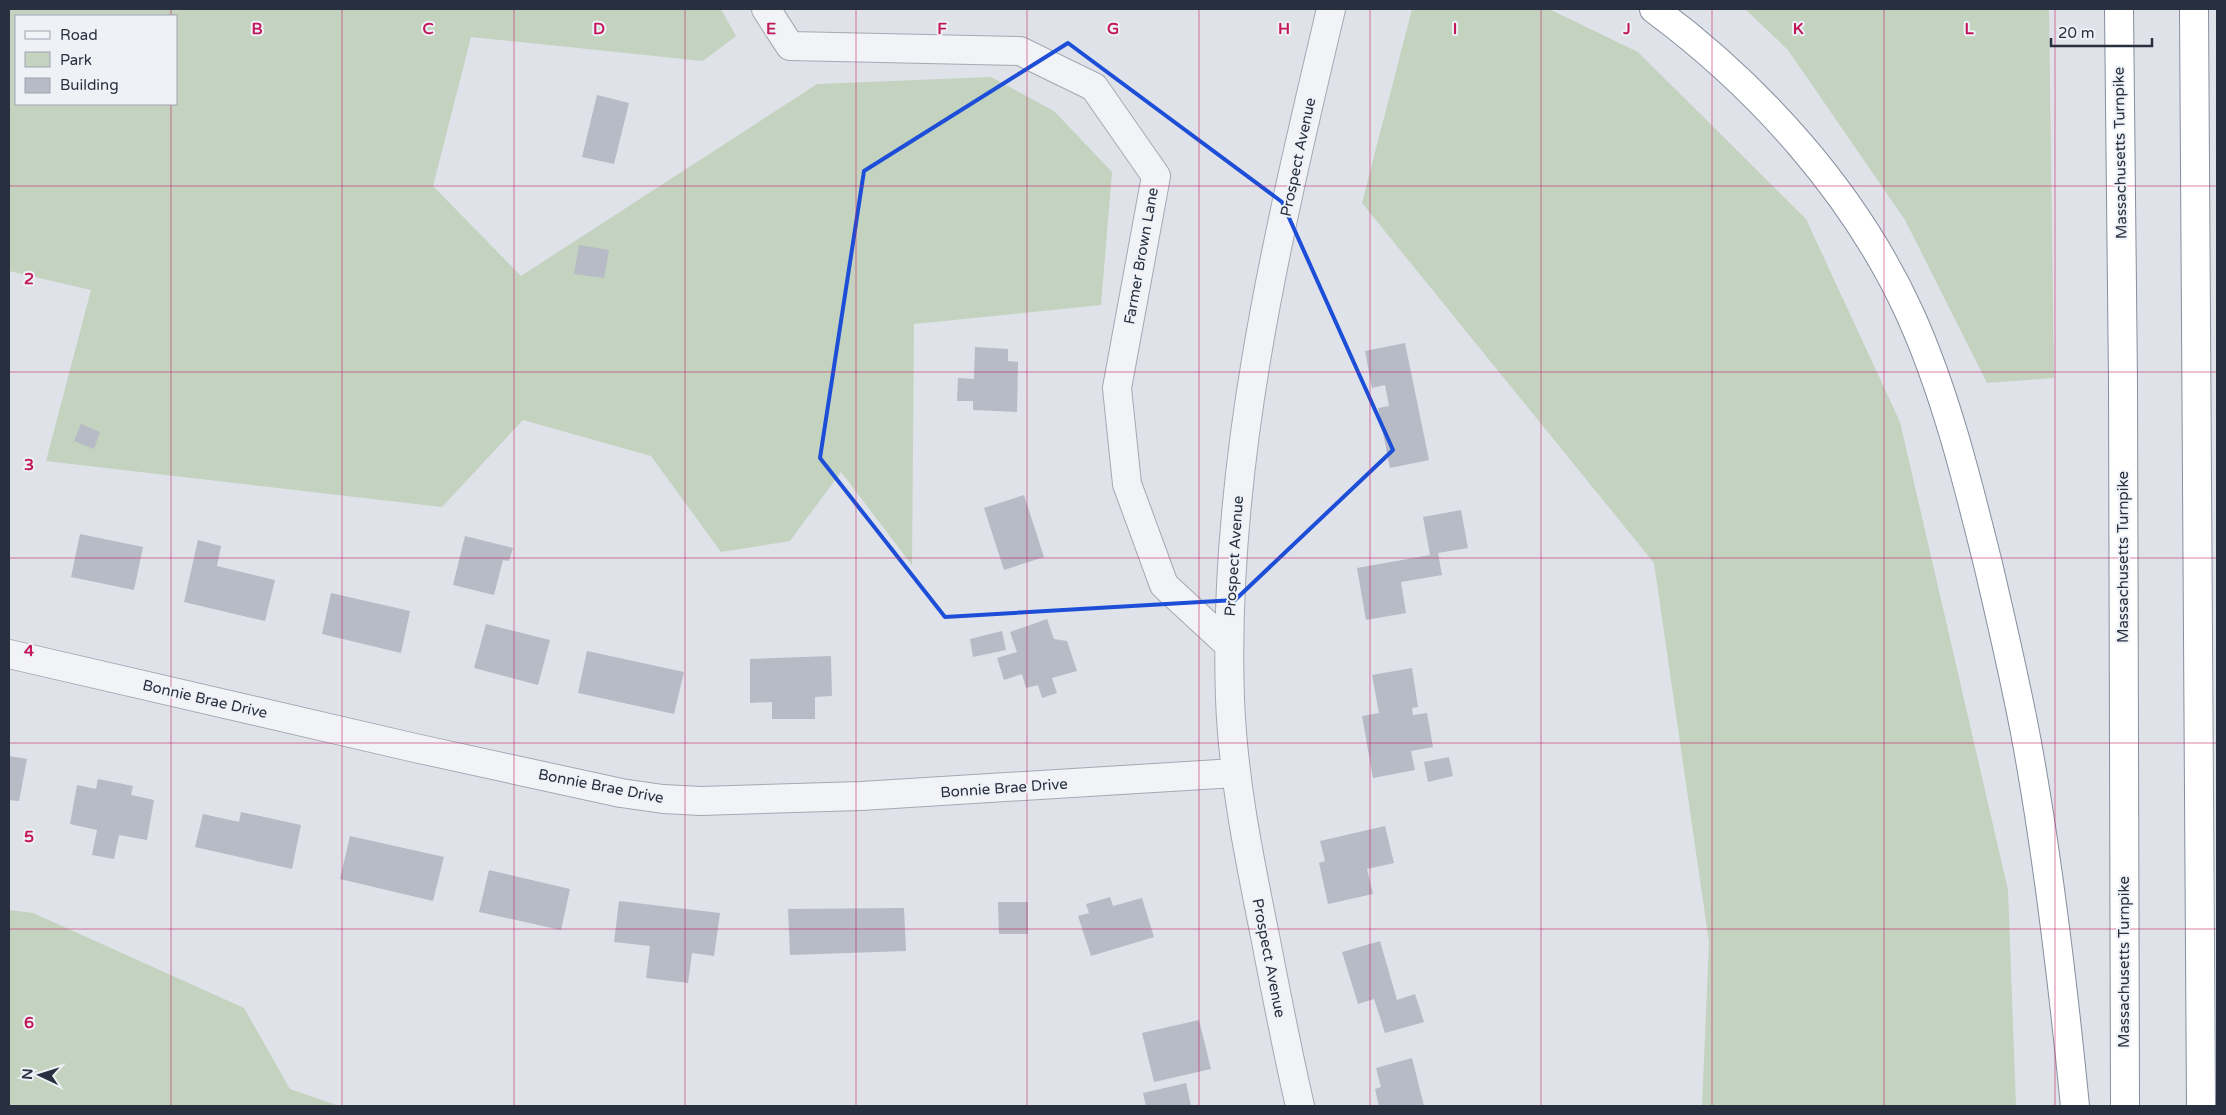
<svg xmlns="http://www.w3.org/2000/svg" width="2226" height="1115" font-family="'Varela Round',sans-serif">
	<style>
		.green { fill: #c4d2c0; fill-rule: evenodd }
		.building { fill: #b6bbc5 }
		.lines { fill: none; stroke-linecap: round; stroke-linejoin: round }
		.minor-casing { stroke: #a4a9b2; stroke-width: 30 }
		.highway-casing { stroke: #868f9f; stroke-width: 30 }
		.minor { stroke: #f1f3f6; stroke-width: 28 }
		.highway { stroke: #fff; stroke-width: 28 }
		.marked { fill: none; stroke: #1d4ed8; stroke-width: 4; stroke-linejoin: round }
		.grid { fill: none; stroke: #c2185b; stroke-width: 1; stroke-opacity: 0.55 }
		.labels { text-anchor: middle; stroke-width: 4; stroke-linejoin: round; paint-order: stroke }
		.street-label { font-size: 15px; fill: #282f3f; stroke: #eef1f6 }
		.grid-label { font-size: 16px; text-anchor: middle; font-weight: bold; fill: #c2185b; stroke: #eef1f6; stroke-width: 4; stroke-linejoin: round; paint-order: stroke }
	</style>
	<rect width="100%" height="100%" fill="#dfe2e8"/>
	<!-- green -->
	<path class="green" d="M 9,9 L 721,9 L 736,36 L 703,61 L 471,37 L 433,186 L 521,276 L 817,84 L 991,77 L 1054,111 L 1112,172 L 1101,305 L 914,324 L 912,565 L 841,472 L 790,541 L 721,552 L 651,456 L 523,420 L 442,507 L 46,461 L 91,290 L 9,271 ZM 16,16 L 176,16 L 176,104 L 16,104 Z
		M 1412,9 L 1549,9 L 1638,52 L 1806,219 L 1900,422 L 2008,890 L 2016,1106 L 1702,1106 L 1709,942 L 1654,563 L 1362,203 Z
		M 1745,9 L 2049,9 L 2054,378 L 1987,383 L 1905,220 L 1788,50 Z
		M 9,910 L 33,913 L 244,1008 L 290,1089 L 339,1106 L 9,1106 Z"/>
	<!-- building -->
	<path class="building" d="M 597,95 L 629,103 L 614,164 L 582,157 Z
		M 579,245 L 609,250 L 604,278 L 574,274 Z
		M 1405,343 L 1429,460 L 1390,468 L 1378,408 L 1389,406 L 1385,385 L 1372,388 L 1365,351 Z
		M 975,347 L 1008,349 L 1008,361 L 1018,362 L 1017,412 L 973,410 L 973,401 L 957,401 L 958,378 L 974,379 Z
		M 81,424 L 100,432 L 94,449 L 74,441 Z
		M 1024,495 L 1044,557 L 1004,570 L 984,508 Z
		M 1461,510 L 1468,548 L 1438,553 L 1442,575 L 1401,582 L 1406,613 L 1366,620 L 1357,568 L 1430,555 L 1423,517 Z
		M 80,534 L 143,547 L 134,590 L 71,577 Z
		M 465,536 L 513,548 L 509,561 L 503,560 L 494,595 L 453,585 Z
		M 198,540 L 221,546 L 217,566 L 275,580 L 265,621 L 184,602 Z
		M 331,593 L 410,611 L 401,653 L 322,634 Z
		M 1047,619 L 1054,639 L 1067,641 L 1077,671 L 1052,678 L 1057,693 L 1042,698 L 1038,685 L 1026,688 L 1022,674 L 1004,680 L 997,658 L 1017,652 L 1010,632 Z
		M 486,624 L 550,640 L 538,685 L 474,668 Z
		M 1002,631 L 1006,650 L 973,657 L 970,639 Z
		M 587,651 L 684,672 L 674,714 L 578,693 Z
		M 831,656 L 832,696 L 815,697 L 815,719 L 772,719 L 772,702 L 750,703 L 750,659 Z
		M 1412,668 L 1418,707 L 1412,708 L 1413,715 L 1427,713 L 1433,747 L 1411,751 L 1415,770 L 1373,778 L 1362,716 L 1379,713 L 1372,675 Z
		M 9,756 L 27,759 L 19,801 L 9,800 Z
		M 1449,757 L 1453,776 L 1428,782 L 1424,762 Z
		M 98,779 L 133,786 L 131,795 L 154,800 L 147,840 L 119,835 L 114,859 L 92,855 L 97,830 L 70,824 L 77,785 L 96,789 Z
		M 241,812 L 301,825 L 292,869 L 195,847 L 203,814 L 239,822 Z
		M 1385,826 L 1394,863 L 1367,869 L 1373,894 L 1328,904 L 1319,863 L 1325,861 L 1320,841 Z
		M 350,836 L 444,857 L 433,901 L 340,879 Z
		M 489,870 L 570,889 L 561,930 L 479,912 Z
		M 1110,897 L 1113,906 L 1142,898 L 1154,937 L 1091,956 L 1078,916 L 1089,913 L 1086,904 Z
		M 619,901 L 720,913 L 714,956 L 692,953 L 688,983 L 646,978 L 650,946 L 614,942 Z
		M 998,902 L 1028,902 L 1028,934 L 999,934 Z
		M 904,908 L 906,951 L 790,955 L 788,909 Z
		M 1380,941 L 1397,1000 L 1415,994 L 1424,1022 L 1385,1033 L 1374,999 L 1358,1004 L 1342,952 Z
		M 1199,1020 L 1211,1069 L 1154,1082 L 1142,1033 Z
		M 1412,1058 L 1424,1106 L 1379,1106 L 1375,1089 L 1381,1087 L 1376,1068 Z
		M 1186,1083 L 1191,1106 L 1146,1106 L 1143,1093 Z"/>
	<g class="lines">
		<defs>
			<path id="minor" d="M 766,9 L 790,46 L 1020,51 L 1094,87 L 1156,176 L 1117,388 L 1127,484 L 1164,585 L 1229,645
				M 9,654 L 415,748 L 621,793 L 663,799 L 701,801 L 861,796 L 1235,773
				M 1300,1106 C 1287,1050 1276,993 1265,936 C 1249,857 1233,779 1230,699 C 1222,465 1278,234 1331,9"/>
			<path id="highway" d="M 1654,9 C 1759,87 1855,193 1910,314 C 1946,394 1967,480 1988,564 C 2002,624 2016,683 2027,743 C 2049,863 2063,985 2075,1106
				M 2119,9 L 2123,382 L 2125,1106
				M 2194,9 L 2201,1106"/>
		</defs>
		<!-- minor casing -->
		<use href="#minor" class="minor-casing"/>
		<!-- highway casing -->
		<use href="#highway" class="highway-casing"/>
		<!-- minor -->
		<use href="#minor" class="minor"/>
		<!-- highway -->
		<use href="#highway" class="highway"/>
	</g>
	<!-- marked area -->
	<path class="marked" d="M 1068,43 L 1282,202 L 1393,450 L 1235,600 L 945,617 L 820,458 L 864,171 Z"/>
	<!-- grid -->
	<path class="grid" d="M 171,9 L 171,16M 342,9 L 342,1106M 514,9 L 514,1106M 685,9 L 685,1106M 856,9 L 856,1106M 1027,9 L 1027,1106M 1199,9 L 1199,1106M 1370,9 L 1370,1106M 1541,9 L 1541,1106M 1712,9 L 1712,1106M 1884,9 L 1884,1106M 2055,9 L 2055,1106M 171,104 L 171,1106M 9,186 L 2217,186M 9,372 L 2217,372M 9,558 L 2217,558M 9,743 L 2217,743M 9,929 L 2217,929"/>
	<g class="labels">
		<!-- street labels -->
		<g class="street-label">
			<text transform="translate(2120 153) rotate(-91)" y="5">Massachusetts Turnpike</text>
			<text transform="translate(1298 157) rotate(-78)" y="5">Prospect Avenue</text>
			<text transform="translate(1141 256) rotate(-80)" y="5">Farmer Brown Lane</text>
			<text transform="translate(1234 556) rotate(-86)" y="5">Prospect Avenue</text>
			<text transform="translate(2123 557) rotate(-90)" y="5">Massachusetts Turnpike</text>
			<text transform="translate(205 699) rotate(13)" y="5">Bonnie Brae Drive</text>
			<text transform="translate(601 786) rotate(11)" y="5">Bonnie Brae Drive</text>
			<text transform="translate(1004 788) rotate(-4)" y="5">Bonnie Brae Drive</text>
			<text transform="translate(1269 958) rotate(79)" y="5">Prospect Avenue</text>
			<text transform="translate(2124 962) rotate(-90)" y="5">Massachusetts Turnpike</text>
		</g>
	</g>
	<g class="grid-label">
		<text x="257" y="34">B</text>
		<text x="428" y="34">C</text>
		<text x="599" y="34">D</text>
		<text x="771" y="34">E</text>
		<text x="942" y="34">F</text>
		<text x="1113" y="34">G</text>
		<text x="1284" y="34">H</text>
		<text x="1455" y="34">I</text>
		<text x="1627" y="34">J</text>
		<text x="1798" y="34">K</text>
		<text x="1969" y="34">L</text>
		<text x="29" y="284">2</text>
		<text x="29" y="470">3</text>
		<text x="29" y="656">4</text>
		<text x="29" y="842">5</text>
		<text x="29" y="1028">6</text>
	</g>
	<!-- border -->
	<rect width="2226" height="1115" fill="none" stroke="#282f3f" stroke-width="20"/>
	<!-- legend -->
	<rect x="15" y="15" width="162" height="90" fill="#eef1f6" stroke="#9fa3ad"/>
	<rect x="25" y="31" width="25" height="8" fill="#f1f3f6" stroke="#9fa3ad"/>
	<text x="60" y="40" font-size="15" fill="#282f3f">Road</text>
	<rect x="25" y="52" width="25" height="15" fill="#c4d2c0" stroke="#9fa3ad"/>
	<text x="60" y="65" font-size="15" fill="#282f3f">Park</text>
	<rect x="25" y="78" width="25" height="15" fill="#b6bbc5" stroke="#9fa3ad"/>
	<text x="60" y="90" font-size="15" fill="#282f3f">Building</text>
	<!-- north arrow -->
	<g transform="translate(40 1075) rotate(274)" stroke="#eef1f6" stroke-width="4" paint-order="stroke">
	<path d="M0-4L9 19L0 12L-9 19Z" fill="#282f3f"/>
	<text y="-8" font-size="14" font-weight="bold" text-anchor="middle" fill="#282f3f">N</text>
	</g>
	<!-- scale -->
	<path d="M2051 38v8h101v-8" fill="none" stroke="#282f3f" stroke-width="2.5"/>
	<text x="2058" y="38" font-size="15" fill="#282f3f" stroke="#eef1f6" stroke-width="4" paint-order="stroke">20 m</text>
</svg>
